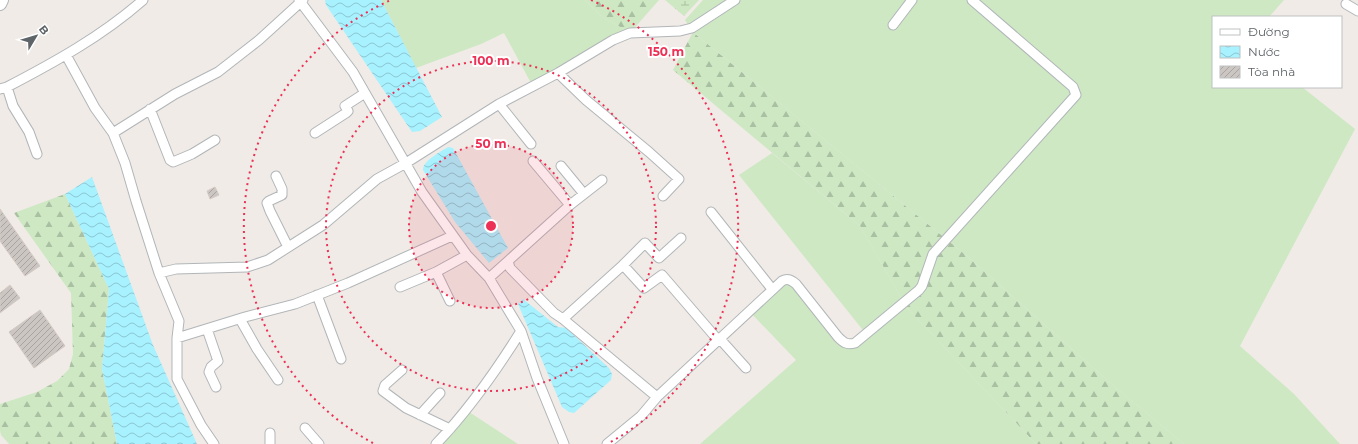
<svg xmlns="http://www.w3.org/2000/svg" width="1358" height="444" font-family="Montserrat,sans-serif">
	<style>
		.forest { fill: url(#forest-firs) }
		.wetland { fill: url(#wetland-marsh) }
		.garden { fill: #cde8c3 }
		.water { fill: url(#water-waves) }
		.building { fill: url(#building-hatch); stroke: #d5cbc4 }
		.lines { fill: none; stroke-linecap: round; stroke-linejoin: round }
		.minor-casing { stroke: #b2b6b9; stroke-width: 11 }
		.tertiary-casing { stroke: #b2b6b9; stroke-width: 14 }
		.minor { stroke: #fff; stroke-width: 9 }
		.tertiary { stroke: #fff; stroke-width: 12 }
		.ring { fill: none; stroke: #ed3055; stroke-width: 2; stroke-dasharray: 2 4 }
		.centre { fill: #ed3055; stroke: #fff; stroke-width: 2 }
		.ring-label { font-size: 12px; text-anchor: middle; font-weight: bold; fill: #ed3055; stroke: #fff; stroke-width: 4; stroke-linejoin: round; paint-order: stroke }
	</style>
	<defs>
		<pattern id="forest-firs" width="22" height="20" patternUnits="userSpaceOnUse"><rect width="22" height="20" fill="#cde8c3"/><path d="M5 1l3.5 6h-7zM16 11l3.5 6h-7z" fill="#aac0a2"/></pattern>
		<pattern id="wetland-marsh" width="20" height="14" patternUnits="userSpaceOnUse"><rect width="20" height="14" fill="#cde8c3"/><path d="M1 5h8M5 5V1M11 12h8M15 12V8" fill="none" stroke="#aac0a2"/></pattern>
		<pattern id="water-waves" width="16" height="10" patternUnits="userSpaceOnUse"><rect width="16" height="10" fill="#a8f1ff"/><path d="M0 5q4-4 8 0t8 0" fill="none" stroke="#8cc7d2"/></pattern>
		<pattern id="building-hatch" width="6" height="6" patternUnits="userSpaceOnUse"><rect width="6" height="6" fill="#ccc6c3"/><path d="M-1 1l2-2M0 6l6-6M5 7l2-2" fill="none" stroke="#a9a4a2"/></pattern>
	</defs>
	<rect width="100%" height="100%" fill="#f0ebe6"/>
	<!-- forest -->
	<path class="forest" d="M 585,0 L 659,0 L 630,33 L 600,15 Z
		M 693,32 L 967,256 L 1115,387 L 1184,444 L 1036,444 L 907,308 L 860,226 L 673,70 Z
		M 65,194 L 109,289 L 102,369 L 117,444 L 9,444 L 1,435 L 0,430 L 0,404 L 37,392 L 57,381 L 69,369 L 73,354 L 71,293 L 14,213 Z"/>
	<!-- wetland -->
	<path class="wetland" d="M 665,0 L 699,0 L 684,16 Z"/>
	<!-- garden -->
	<path class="garden" d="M 381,0 L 585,0 L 600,15 L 630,33 L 531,83 L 504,33 L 481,44 L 416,68 Z
		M 703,0 L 1284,0 L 1269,17 L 1213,17 L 1213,87 L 1302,87 L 1355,129 L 1240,346 L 1294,394 L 1340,444 L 1184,444 L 1115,387 L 967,256 L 693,32 L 685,20 Z
		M 772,153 L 860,226 L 907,308 L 1036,444 L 700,444 L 796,360 L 749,311 L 786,279 L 850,344 L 866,334 L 739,175 Z
		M 466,410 L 518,444 L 435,444 Z"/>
	<!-- water -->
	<path class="water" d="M 325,0 L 381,0 L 442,117 L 420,131 L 412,132 L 326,5 Z
		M 448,147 L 453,148 L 508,248 L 489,263 L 455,222 L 423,170 C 423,160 441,152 448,147 Z
		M 92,177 L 153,345 L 197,444 L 117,444 L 102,369 L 109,289 L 65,194 Z
		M 523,299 L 558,327 L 566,328 L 609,368 L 612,374 L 611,380 L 574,413 L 569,412 L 562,407 L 518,304 Z"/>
	<!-- building -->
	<path class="building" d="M 215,187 L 219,195 L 210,199 L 207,191 Z
		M 0,209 L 40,266 L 25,276 L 0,241 Z
		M 10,285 L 20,298 L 0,313 L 0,293 Z
		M 40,310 L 65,346 L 34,368 L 9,332 Z"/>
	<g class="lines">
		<defs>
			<path id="minor" d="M 299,0 L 353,72 L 422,192 L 467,255 L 489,278 L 521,331 L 537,378 L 564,444
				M 1346,4 L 1358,11
				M 893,25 L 912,0
				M 66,55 L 95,108 L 113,133 L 125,163 L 136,201 L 159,273 L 179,321 L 177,338 L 177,379 L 201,425 L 214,444
				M 558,73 L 586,100 L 649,152 L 679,179 L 663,196
				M 7,87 L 13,106 L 29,132 L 37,154
				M 0,89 L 7,87 C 55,62 102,36 143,0
				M 499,104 L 531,144
				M 150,109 L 170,160 L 173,162 L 192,154 L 215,140
				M 113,133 L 175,94 L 218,72 L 259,40 L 303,0
				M 315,133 L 346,113 L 348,111 L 345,106 L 365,93
				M 533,161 L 570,205
				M 561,166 L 584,194
				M 276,176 L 282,189 L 282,195 L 269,201 L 267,203 L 270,211 L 288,247
				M 602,180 L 570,205 L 508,261 L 510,268 L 554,313 L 563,319 L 623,265 L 645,243 L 659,258 L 681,238
				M 711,212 L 772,289
				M 623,265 L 644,288 L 662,275 L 718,340
				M 436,272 L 450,301
				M 159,273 L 176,269 L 247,267 L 268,260 L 323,225 L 377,179 L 406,163 L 499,104 L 558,73 L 613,40 L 630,33 L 680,31 L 692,28 L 735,0
				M 489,278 L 508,261
				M 400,287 L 436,272 L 467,255
				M 317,295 L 341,359
				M 240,319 L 257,349 L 278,380
				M 563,319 L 657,397
				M 207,329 L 218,361 L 211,367 L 209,372 L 216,387
				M 177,338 L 245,317 L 295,304 L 348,283 L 452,236
				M 720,339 L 746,368
				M 402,370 L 385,385 L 383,391 L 406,408 L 450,429
				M 420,415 L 440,393
				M 305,428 L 319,444
				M 270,433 L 270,444
				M 436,444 C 469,410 496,371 521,331
				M 607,444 L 641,416 L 657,397 L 782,281 C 788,278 791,280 796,284 L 838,337 C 844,343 847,345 855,343 L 919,290 L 922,286 L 933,254 L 1076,95 L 1073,87 L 972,0"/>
			<path id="tertiary" d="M 0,4 L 2,0"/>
		</defs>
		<!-- minor casing -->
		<use href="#minor" class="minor-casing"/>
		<!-- tertiary casing -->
		<use href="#tertiary" class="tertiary-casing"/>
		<!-- minor -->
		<use href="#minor" class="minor"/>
		<!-- tertiary -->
		<use href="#tertiary" class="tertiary"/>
	</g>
	<!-- distance rings -->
	<circle cx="491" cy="226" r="82" fill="#ed3055" fill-opacity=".12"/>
	<g class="ring">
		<circle cx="491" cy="226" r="82"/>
		<circle cx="491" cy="226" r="165"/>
		<path d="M373 443A247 247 0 0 1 391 0M591 0A247 247 0 0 1 609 443"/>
	</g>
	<circle cx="491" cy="226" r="6" class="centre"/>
	<g class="ring-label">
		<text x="666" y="56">150 m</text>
		<text x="491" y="65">100 m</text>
		<text x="491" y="148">50 m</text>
	</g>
	<!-- legend -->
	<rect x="1212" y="16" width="130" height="72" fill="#ffffff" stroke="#bfc1c2"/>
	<rect x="1220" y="29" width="20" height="6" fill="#ffffff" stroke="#bfc1c2"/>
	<text x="1248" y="36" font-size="12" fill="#5e6467">Đường</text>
	<rect x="1220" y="46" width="20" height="12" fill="url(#water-waves)" stroke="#bfc1c2"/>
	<text x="1248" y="56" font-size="12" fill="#5e6467">Nước</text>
	<rect x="1220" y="66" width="20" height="12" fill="url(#building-hatch)" stroke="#bfc1c2"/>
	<text x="1248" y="76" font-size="12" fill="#5e6467">Tòa nhà</text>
	<!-- north arrow -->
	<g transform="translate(36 36) rotate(52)" stroke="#ffffff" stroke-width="3" paint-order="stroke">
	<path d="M0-3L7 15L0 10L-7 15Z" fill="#5e6467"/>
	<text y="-6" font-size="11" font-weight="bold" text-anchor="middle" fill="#5e6467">B</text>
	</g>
</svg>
